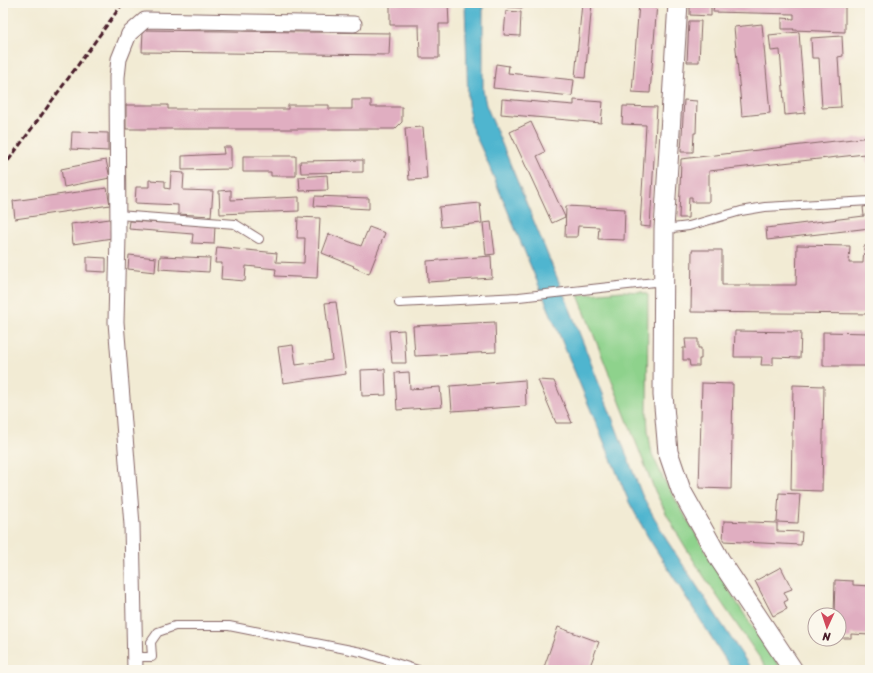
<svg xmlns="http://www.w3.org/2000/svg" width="873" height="673" font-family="Sriracha,sans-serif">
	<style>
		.green { fill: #8ed28c; stroke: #6c785c }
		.water { fill: #50b5cf; stroke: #4d6a7d }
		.building { fill: #e0aec1 }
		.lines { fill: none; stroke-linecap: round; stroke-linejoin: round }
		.service-casing { stroke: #856666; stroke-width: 10 }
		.minor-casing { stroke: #856666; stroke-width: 17 }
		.tertiary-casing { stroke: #856666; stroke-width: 21 }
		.service { stroke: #fff; stroke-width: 8 }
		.minor { stroke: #fff; stroke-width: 15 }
		.tertiary { stroke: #fff; stroke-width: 19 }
		.rail { stroke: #4a1f2b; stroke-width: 3; stroke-dasharray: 6 3; stroke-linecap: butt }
	</style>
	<rect width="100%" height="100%" fill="#fbf7ec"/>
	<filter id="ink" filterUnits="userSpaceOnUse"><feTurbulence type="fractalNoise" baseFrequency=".025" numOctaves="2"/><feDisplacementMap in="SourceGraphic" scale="8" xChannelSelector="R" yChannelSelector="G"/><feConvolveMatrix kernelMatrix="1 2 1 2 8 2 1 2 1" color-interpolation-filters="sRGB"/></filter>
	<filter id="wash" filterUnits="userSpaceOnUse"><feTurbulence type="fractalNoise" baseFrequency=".012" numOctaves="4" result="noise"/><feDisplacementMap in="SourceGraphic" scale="16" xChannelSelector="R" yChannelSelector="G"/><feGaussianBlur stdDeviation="0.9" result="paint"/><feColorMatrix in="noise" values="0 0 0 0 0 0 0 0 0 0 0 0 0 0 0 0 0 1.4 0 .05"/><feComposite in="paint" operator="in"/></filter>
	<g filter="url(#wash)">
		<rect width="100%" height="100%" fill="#f2ebd4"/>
		<!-- green -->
		<path class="green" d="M 622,291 L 642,292 L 648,295 L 647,413 L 648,431 L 652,454 L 663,478 C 701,543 738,609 782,670 L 768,670 C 729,612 685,555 655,491 L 578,295 Z"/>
		<!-- water -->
		<path class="water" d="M 465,3 L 483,3 L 483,90 L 486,105 L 572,314 L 642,495 L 666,539 L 752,670 L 732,670 L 648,537 L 629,502 L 484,154 L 471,126 L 468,104 Z"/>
		<g id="blocks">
			<!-- building -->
			<path class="building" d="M 448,3 L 449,24 L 439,24 L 439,58 L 420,58 L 419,25 L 390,25 L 390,4 Z
				M 508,3 L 524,3 L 523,8 L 507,7 Z
				M 582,3 L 592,3 L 585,78 L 575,77 Z
				M 639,3 L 657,3 L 650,93 L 632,92 Z
				M 714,3 L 845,3 L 845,32 L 793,30 L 794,29 L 782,29 L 782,18 L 794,19 L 794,14 L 713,12 Z
				M 690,4 L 711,5 L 711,16 L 690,15 Z
				M 506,11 L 521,12 L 520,36 L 504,35 Z
				M 689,21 L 701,21 L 699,62 L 687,62 Z
				M 762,24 L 770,113 L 742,116 L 734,27 Z
				M 143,30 L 390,33 L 389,55 L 142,52 Z
				M 799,32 L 805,113 L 785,115 L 780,50 L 771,51 L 769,35 Z
				M 842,36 L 843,56 L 838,57 L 841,107 L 822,108 L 819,58 L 812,58 L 811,38 Z
				M 496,64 L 509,66 L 508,73 L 574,80 L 572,96 L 493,88 Z
				M 502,99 L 574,105 L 574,100 L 603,102 L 601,123 L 501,114 Z
				M 352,100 L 371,100 L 371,107 L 402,107 L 402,122 L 395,129 L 126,129 L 126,105 L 168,105 L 168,109 L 288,109 L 288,105 L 329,105 L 329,109 L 352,109 Z
				M 684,100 L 697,101 L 696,133 L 694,133 L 693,152 L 681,152 Z
				M 623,106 L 657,107 L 650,227 L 640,226 L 646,125 L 622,124 Z
				M 531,122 L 545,152 L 537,156 L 565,217 L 552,223 L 510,132 Z
				M 423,127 L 427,179 L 409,180 L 405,128 Z
				M 72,132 L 108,133 L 108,151 L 71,149 Z
				M 870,137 L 870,170 L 868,162 L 866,162 L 865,154 L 709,171 L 709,202 L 692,202 L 692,197 L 689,197 L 688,218 L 679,218 L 681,159 Z
				M 223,147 L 231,147 L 231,169 L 182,170 L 182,156 L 224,154 Z
				M 243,156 L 296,156 L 296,176 L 271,176 L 271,172 L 243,172 Z
				M 106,160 L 110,178 L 64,187 L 61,169 Z
				M 363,160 L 363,172 L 301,173 L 300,161 Z
				M 171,172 L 184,173 L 183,190 L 213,191 L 211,216 L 178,214 L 178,205 L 135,203 L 136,187 L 149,187 L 149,180 L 165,181 L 165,188 L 170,189 Z
				M 327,175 L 328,190 L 300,191 L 299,177 Z
				M 107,188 L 110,205 L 15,219 L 13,201 Z
				M 231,190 L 231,200 L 299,197 L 299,211 L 220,214 L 219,191 Z
				M 315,196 L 369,198 L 369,209 L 314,206 Z
				M 480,203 L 482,223 L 441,227 L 439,207 Z
				M 566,206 L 625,209 L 624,240 L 598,239 L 599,227 L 578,226 L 577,237 L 565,237 Z
				M 870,206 L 870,228 L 767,240 L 766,228 L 864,216 L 863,207 Z
				M 298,217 L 320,218 L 317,278 L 275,276 L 276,269 L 246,266 L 245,281 L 221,279 L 222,263 L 215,263 L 217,247 L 277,253 L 276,262 L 304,263 L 305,238 L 297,238 Z
				M 110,219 L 112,238 L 73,244 L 71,224 Z
				M 130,221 L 215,226 L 214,244 L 192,243 L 193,234 L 129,229 Z
				M 491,222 L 495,254 L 486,255 L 483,223 Z
				M 369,227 L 385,233 L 369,274 L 353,267 L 354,266 L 322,253 L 329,234 L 361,246 Z
				M 797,245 L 850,246 L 849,263 L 863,263 L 864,246 L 870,246 L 870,314 L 691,312 L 692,250 L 722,250 L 722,285 L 796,285 Z
				M 129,255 L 156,258 L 155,272 L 128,269 Z
				M 160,256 L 210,258 L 209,272 L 159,269 Z
				M 491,256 L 492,278 L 428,282 L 427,261 Z
				M 87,257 L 106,258 L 106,272 L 87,271 Z
				M 336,302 L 346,374 L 283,383 L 278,347 L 293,345 L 296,365 L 332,360 L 325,303 Z
				M 495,322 L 496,352 L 415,356 L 413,326 Z
				M 404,330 L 406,363 L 392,363 L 389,331 Z
				M 735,331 L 801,332 L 800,358 L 773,357 L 773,365 L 761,365 L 762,357 L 734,357 Z
				M 823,332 L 870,333 L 870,366 L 823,366 Z
				M 685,339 L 698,339 L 698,348 L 701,348 L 701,359 L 699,359 L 699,366 L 690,366 L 689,360 L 683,360 L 683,348 L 686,348 Z
				M 385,369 L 386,395 L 362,396 L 361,370 Z
				M 409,372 L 410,389 L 440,387 L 442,407 L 397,410 L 395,373 Z
				M 525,380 L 526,406 L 452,411 L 450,386 Z
				M 538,380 L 554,381 L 572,423 L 556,423 Z
				M 702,383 L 733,384 L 731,489 L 699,488 Z
				M 793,385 L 824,386 L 822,491 L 791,490 Z
				M 779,493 L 800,494 L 798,523 L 777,522 Z
				M 724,521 L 777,523 L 777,531 L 802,532 L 801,545 L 723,541 Z
				M 781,567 L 792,589 L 784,592 L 788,600 L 784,602 L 787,609 L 773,616 L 755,581 Z
				M 835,580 L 853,581 L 853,585 L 870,586 L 870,635 L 851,634 L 851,638 L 839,638 L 839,615 L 834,615 Z
				M 558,627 L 599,642 L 590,666 L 601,670 L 543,670 Z"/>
		</g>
	</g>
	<g filter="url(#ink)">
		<use href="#blocks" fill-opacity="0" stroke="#856666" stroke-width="1"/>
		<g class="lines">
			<defs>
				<path id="service" d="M 118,215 L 235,224 L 259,239
					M 664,229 L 689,226 L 741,211 L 765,207 L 870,201
					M 399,303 L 519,297 L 664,281
					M 135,657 L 152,657 L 151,642 L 158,632 L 175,626 L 229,626 L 361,652 L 418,670"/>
				<path id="minor" d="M 135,670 L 132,525 L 116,322 L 118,236 L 117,77 L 119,59 L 129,34 L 145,20 L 354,24"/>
				<path id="tertiary" d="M 678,3 L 664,229 L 663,395 L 668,452 L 681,490 L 720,560 L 793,670"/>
			</defs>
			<!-- service casing -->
			<use href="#service" class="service-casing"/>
			<!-- minor casing -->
			<use href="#minor" class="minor-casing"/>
			<!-- tertiary casing -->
			<use href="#tertiary" class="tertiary-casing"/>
			<!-- service -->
			<use href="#service" class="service"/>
			<!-- minor -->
			<use href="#minor" class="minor"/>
			<!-- tertiary -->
			<use href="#tertiary" class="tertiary"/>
			<!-- rail -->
			<path class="rail" d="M 3,168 L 123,3"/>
		</g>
	</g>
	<!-- margin -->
	<rect width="873" height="673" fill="none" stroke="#fbf7ec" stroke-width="16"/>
	<!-- north arrow -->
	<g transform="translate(827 627) rotate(183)"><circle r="19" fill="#fbf7ec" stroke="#b4a19f"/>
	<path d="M0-3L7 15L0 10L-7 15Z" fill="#d1495b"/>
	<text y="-6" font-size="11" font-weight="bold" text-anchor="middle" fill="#4a1f2b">N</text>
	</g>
</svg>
